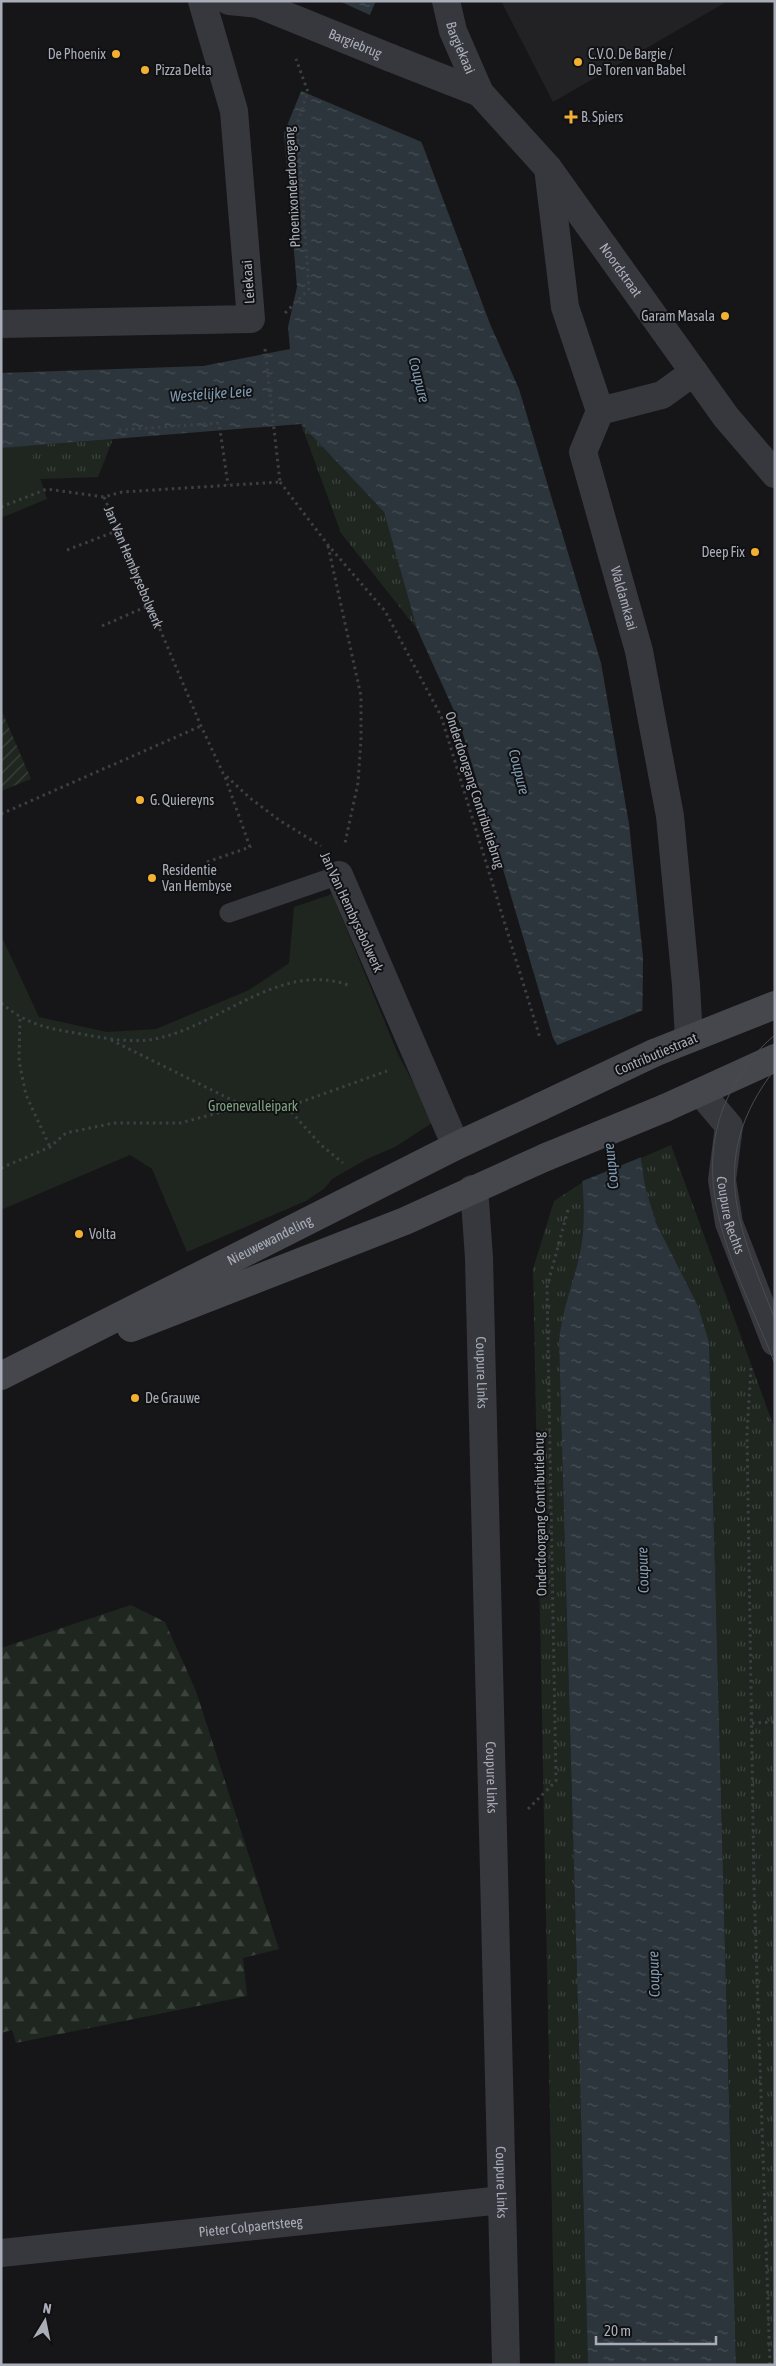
<svg xmlns="http://www.w3.org/2000/svg" width="776" height="2366" font-family="'Asap Condensed',sans-serif">
	<style>
		.built { fill: #222225 }
		.grass { fill: url(#grass-tufts) }
		.forest { fill: url(#forest-firs) }
		.park { fill: #1e261f }
		.garden { fill: url(#garden-furrows) }
		.water { fill: url(#water-ripples) }
		.pier { fill: #161618 }
		.lines { fill: none; stroke-linecap: round; stroke-linejoin: round }
		.path { stroke: #3d3f44; stroke-width: 3; stroke-dasharray: 2.5 4; stroke-linecap: butt }
		.lane { stroke: #37383d; stroke-width: 19 }
		.street { stroke: #37383d; stroke-width: 28 }
		.secondary { stroke: #45474d; stroke-width: 28 }
		.tram { stroke: #4a4c52; stroke-width: 1 }
		.street-bridge { stroke: #37383d; stroke-width: 28 }
		.secondary-bridge { stroke: #45474d; stroke-width: 28 }
		.poi-dot { fill: #f2b134; stroke: #111113; stroke-width: 2 }
		.labels { text-anchor: middle; stroke-width: 4; stroke-linejoin: round; paint-order: stroke }
		.street-label { font-size: 14px; fill: #a8adb8; stroke: #111113 }
		.poi-label { font-size: 14px; fill: #a8adb8; stroke: #111113; text-anchor: start }
		.park-label { font-size: 14px; fill: #7fa381; stroke: #111113 }
		.water-label { font-size: 15px; font-style: italic; fill: #7f9bb3; stroke: #111113 }
	</style>
	<defs>
		<pattern id="grass-tufts" width="24" height="20" patternUnits="userSpaceOnUse" patternTransform="scale(1.25)"><rect width="24" height="20" fill="#1e261f"/><path d="M3 7l-1-3M5 7V3M7 7l1-3M15 17l-1-3M17 17v-4M19 17l1-3" fill="none" stroke="#3c433d"/></pattern>
		<pattern id="forest-firs" width="22" height="20" patternUnits="userSpaceOnUse" patternTransform="scale(1.25)"><rect width="22" height="20" fill="#1e261f"/><path d="M5 1l3.5 6h-7zM16 11l3.5 6h-7z" fill="#3c433d"/></pattern>
		<pattern id="garden-furrows" width="10" height="10" patternUnits="userSpaceOnUse" patternTransform="scale(1.25)"><rect width="10" height="10" fill="#1e261f"/><path d="M-1 1l2-2M0 10L10 0M9 11l2-2" fill="none" stroke="#3c433d"/></pattern>
		<pattern id="water-ripples" width="26" height="14" patternUnits="userSpaceOnUse" patternTransform="scale(1.25)"><rect width="26" height="14" fill="#2c353c"/><path d="M2 4q2-2 4 0t4 0M15 11q2-2 4 0t4 0" fill="none" stroke="#485056"/></pattern>
	</defs>
	<rect width="100%" height="100%" fill="#161618"/>
	<!-- built -->
	<path class="built" d="M 501,1 L 728,1 L 553,102 Z"/>
	<!-- grass -->
	<path class="grass" d="M 301,424 L 384,512 L 417,629 L 341,533 Z
		M 113,439 L 98,477 L 40,479 L 1,448 Z
		M 671,1145 L 774,1427 L 775,2365 L 736,2365 L 709,1342 L 698,1306 L 656,1223 L 645,1186 L 641,1158 Z
		M 583,1182 C 585,1209 585,1236 579,1263 C 573,1289 561,1313 559,1341 L 588,2365 L 555,2365 L 533,1269 L 554,1201 Z"/>
	<!-- forest -->
	<path class="forest" d="M 131,1605 L 165,1622 L 196,1691 L 279,1949 L 243,1958 L 247,1996 L 16,2043 L 12,2030 L 1,2033 L 1,1648 Z"/>
	<!-- park -->
	<path class="park" d="M 29,445 L 47,499 L 1,518 L 1,448 Z
		M 332,894 L 398,1054 L 426,1107 L 432,1123 L 395,1147 L 367,1159 L 332,1179 L 325,1188 L 306,1201 L 187,1252 L 152,1169 L 130,1155 L 1,1210 L 1,935 L 39,1017 L 107,1032 L 156,1029 L 249,990 L 289,963 L 294,907 Z"/>
	<!-- garden -->
	<path class="garden" d="M 1,709 L 31,779 L 1,791 Z"/>
	<!-- water -->
	<path class="water" d="M 262,1 L 376,1 L 368,19 L 423,146 L 490,324 L 519,389 L 601,663 L 629,824 L 643,957 L 641,1158 L 645,1186 L 656,1223 L 698,1306 L 709,1342 L 736,2365 L 588,2365 L 559,1341 C 562,1304 580,1270 583,1233 C 588,1170 569,1106 557,1045 L 553,1038 L 460,724 L 417,629 L 384,512 L 301,424 L 1,448 L 1,373 L 203,366 L 290,349 L 288,327 L 297,287 L 284,133 L 302,89 Z"/>
	<!-- pier -->
	<path class="pier" d="M 260,1 L 339,1 L 372,16 L 371,19 L 424,143 L 299,90 Z
		M 646,1009 L 644,1156 L 580,1182 L 555,1046 Z"/>
	<g class="lines">
		<!-- path -->
		<g class="path">
			<path d="M 285,313 L 309,289 L 297,124 L 308,92 L 296,59"/>
			<path d="M 265,349 L 280,482"/>
			<path d="M 119,430 L 219,423 L 228,485"/>
			<path d="M 280,482 L 328,545 L 385,611 L 441,716 L 540,1038"/>
			<path id="s1" d="M 104,497 L 201,726 L 223,773 L 250,798 L 279,820 L 321,846"/>
			<path d="M 1,507 L 47,489 L 104,497 L 122,492 L 280,482"/>
			<path d="M 328,546 L 361,696 L 361,739 L 358,783 L 345,843"/>
			<path d="M 67,550 L 119,530"/>
			<path d="M 102,626 L 150,605"/>
			<path d="M 1,814 L 201,726"/>
			<path d="M 207,862 L 250,847 L 224,774"/>
			<path d="M 1,1003 C 29,1026 47,1028 81,1034 C 109,1039 139,1045 167,1036 C 226,1019 284,962 348,985"/>
			<path d="M 20,1019 L 19,1061 L 26,1095 L 50,1147"/>
			<path d="M 111,1040 L 244,1106"/>
			<path d="M 287,1107 L 321,1145 L 343,1163"/>
			<path d="M 1,1168 L 50,1147 L 66,1133 L 114,1123 L 180,1123 L 244,1106 L 287,1107 L 387,1071"/>
			<path d="M 751,1368 L 747,1432 L 754,1885 L 770,2365"/>
			<path d="M 752,1723 L 775,1722"/>
			<path d="M 528,1809 L 556,1781 L 547,1287 L 569,1206"/>
		</g>
		<!-- lane -->
		<path class="lane" d="M 229,913 L 339,875"/>
		<!-- street -->
		<g class="street">
			<path d="M 229,1 L 258,4"/>
			<path id="s2" d="M 446,1 L 453,31 L 480,93 L 548,168 L 726,417 L 775,474"/>
			<path d="M 391,58 L 480,93"/>
			<path id="s3" d="M 548,168 L 565,307 L 600,411 L 583,452 L 639,651 L 670,816 L 686,985 L 689,1039"/>
			<path d="M 1,324 L 251,319 L 234,111 L 202,1"/>
			<path d="M 600,411 L 662,395 L 694,372"/>
			<path d="M 339,875 L 456,1146"/>
			<path id="s4" d="M 701,1093 L 729,1126 L 722,1180 L 729,1223 L 775,1342"/>
			<path id="s5" d="M 472,1189 L 475,1201 L 479,1258 L 506,2365"/>
			<path id="s6" d="M 1,2253 L 502,2200"/>
		</g>
		<!-- secondary -->
		<g class="secondary">
			<path d="M 654,1053 L 775,1005"/>
			<path d="M 665,1108 L 775,1058"/>
			<path d="M 131,1328 L 405,1221 L 546,1157"/>
			<path id="s7" d="M 1,1376 L 456,1146 L 540,1107"/>
		</g>
		<!-- tram -->
		<path class="tram" d="M 775,1035 C 755,1051 740,1072 729,1095 C 684,1187 742,1279 775,1364
			M 775,1069 C 706,1158 738,1227 775,1319"/>
		<!-- street-bridge -->
		<path class="street-bridge" id="s8" d="M 258,4 L 391,58"/>
		<!-- secondary-bridge -->
		<path class="secondary-bridge" d="M 540,1107 L 654,1053
			M 546,1157 L 665,1108"/>
	</g>
	<!-- markers -->
	<g class="poi-dot">
		<circle cx="116" cy="54" r="5"/>
		<circle cx="578" cy="62" r="5"/>
		<circle cx="145" cy="70" r="5"/>
		<path d="M568.5 109.5h5v5h5v5h-5v5h-5v-5h-5v-5h5z"/>
		<circle cx="725" cy="316" r="5"/>
		<circle cx="755" cy="552" r="5"/>
		<circle cx="140" cy="800" r="5"/>
		<circle cx="152" cy="878" r="5"/>
		<circle cx="79" cy="1234" r="5"/>
		<circle cx="135" cy="1398" r="5"/>
	</g>
	<g class="labels">
		<!-- street labels -->
		<g class="street-label">
			<text dy="5" stroke="none"><textPath href="#s8" startOffset="105">Bargiebrug</textPath></text>
			<text dy="5" stroke="none"><textPath href="#s2" startOffset="49">Bargiekaai</textPath></text>
			<text transform="translate(292 187) rotate(-93)" y="5">Phoenixonderdoorgang</text>
			<text dy="5" stroke="none"><textPath href="#s2" startOffset="325">Noordstraat</textPath></text>
			<text transform="translate(248 282) rotate(-94)" y="5">Leiekaai</text>
			<text dy="5" stroke="none"><textPath href="#s1" startOffset="76">Jan Van Hembysebolwerk</textPath></text>
			<text dy="5" stroke="none"><textPath href="#s3" startOffset="446">Waldamkaai</textPath></text>
			<text transform="translate(475 790) rotate(72)" y="5">Onderdoorgang Contributiebrug</text>
			<text transform="translate(352 912) rotate(65)" y="5">Jan Van Hembysebolwerk</text>
			<text transform="translate(656 1054) rotate(-23)" y="5">Contributiestraat</text>
			<text dy="5" stroke="none"><textPath href="#s4" startOffset="134">Coupure Rechts</textPath></text>
			<text dy="5" stroke="none"><textPath href="#s7" startOffset="301">Nieuwewandeling</textPath></text>
			<text dy="5" stroke="none"><textPath href="#s5" startOffset="184">Coupure Links</textPath></text>
			<text transform="translate(540 1514) rotate(-91)" y="5">Onderdoorgang Contributiebrug</text>
			<text dy="5" stroke="none"><textPath href="#s5" startOffset="589">Coupure Links</textPath></text>
			<text dy="5" stroke="none"><textPath href="#s5" startOffset="994">Coupure Links</textPath></text>
			<text dy="5" stroke="none"><textPath href="#s6" startOffset="251">Pieter Colpaertsteeg</textPath></text>
		</g>
		<!-- poi labels -->
		<g class="poi-label">
			<text x="106" y="59" text-anchor="end">De Phoenix</text>
			<text x="588" y="59">C.V.O. De Bargie /<tspan x="588" dy="16">De Toren van Babel</tspan></text>
			<text x="155" y="75">Pizza Delta</text>
			<text x="581" y="122">B. Spiers</text>
			<text x="715" y="321" text-anchor="end">Garam Masala</text>
			<text x="745" y="557" text-anchor="end">Deep Fix</text>
			<text x="150" y="805">G. Quiereyns</text>
			<text x="162" y="875">Residentie<tspan x="162" dy="16">Van Hembyse</tspan></text>
			<text x="89" y="1239">Volta</text>
			<text x="145" y="1403">De Grauwe</text>
		</g>
		<!-- park labels -->
		<g class="park-label">
			<text x="253" y="1111">Groenevalleipark</text>
		</g>
		<!-- water labels -->
		<g class="water-label">
			<text transform="translate(419 380) rotate(76)" y="5">Coupure</text>
			<text transform="translate(211 394) rotate(-4)" y="5">Westelijke Leie</text>
			<text transform="translate(519 772) rotate(76)" y="5">Coupure</text>
			<text transform="translate(611 1166) rotate(-96)" y="5">Coupure</text>
			<text transform="translate(643 1570) rotate(-92)" y="5">Coupure</text>
			<text transform="translate(654 1974) rotate(-92)" y="5">Coupure</text>
		</g>
	</g>
	<!-- border -->
	<rect width="776" height="2366" fill="none" stroke="#a8adb8" stroke-width="5"/>
	<!-- north arrow -->
	<g transform="translate(45 2321) rotate(10)" stroke="#111113" stroke-width="4" paint-order="stroke">
	<path d="M0-4L9 19L0 12L-9 19Z" fill="#a8adb8"/>
	<text y="-8" font-size="14" font-weight="bold" text-anchor="middle" fill="#a8adb8">N</text>
	</g>
	<!-- scale -->
	<path d="M596 2336v8h120v-8" fill="none" stroke="#a8adb8" stroke-width="2.5"/>
	<text x="604" y="2336" font-size="15" fill="#a8adb8" stroke="#111113" stroke-width="4" paint-order="stroke">20 m</text>
</svg>
